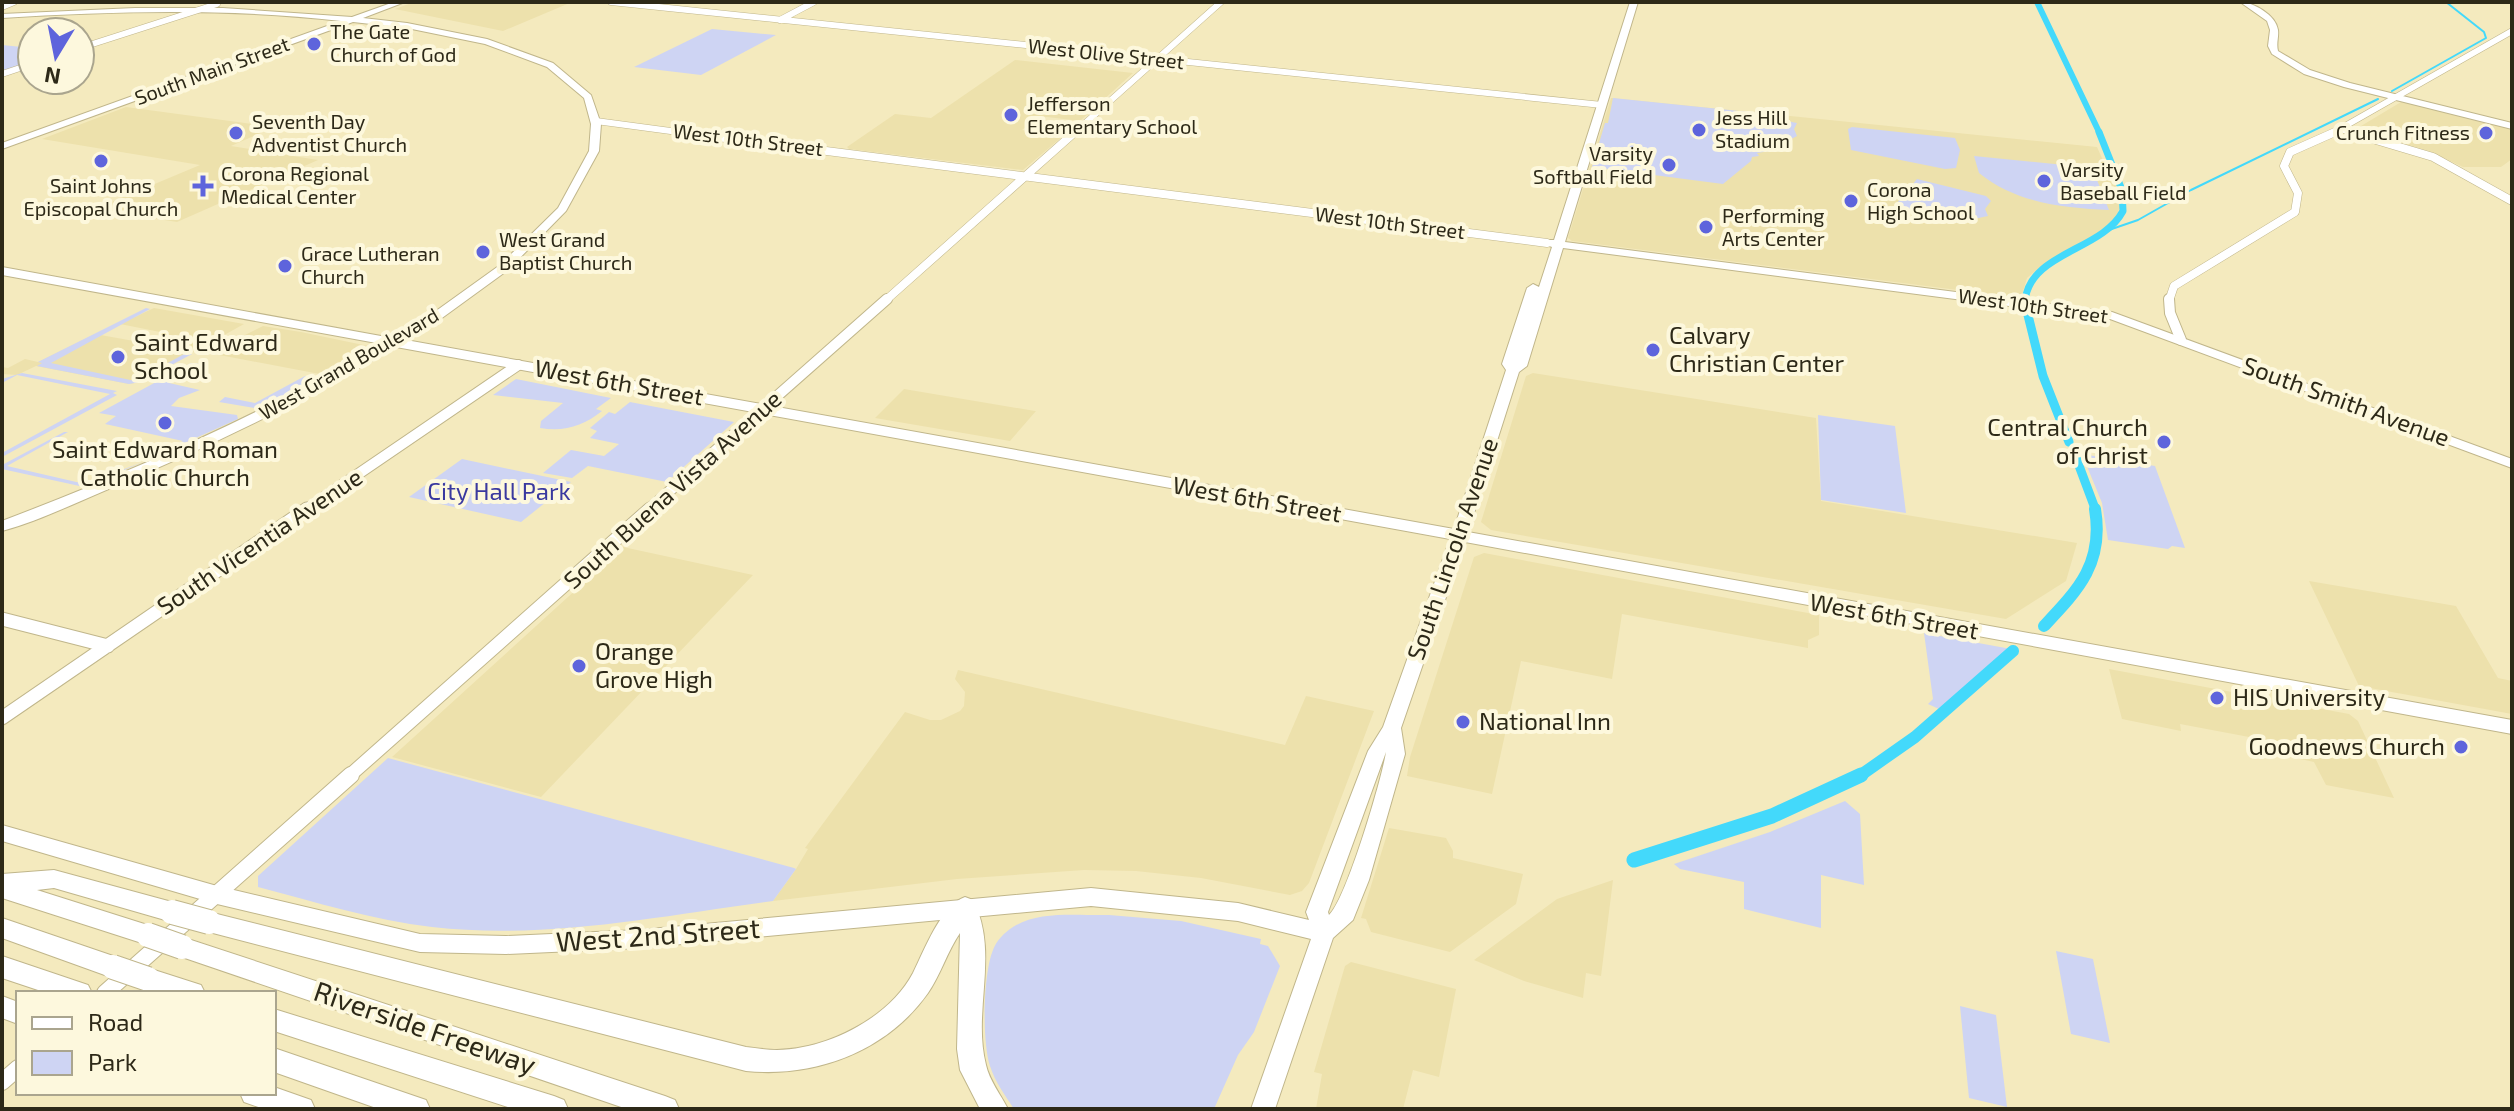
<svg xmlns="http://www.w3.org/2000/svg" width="2514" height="1111" font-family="'Exo 2',sans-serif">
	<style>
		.built { fill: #ede1ac }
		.green { fill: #ced4f3 }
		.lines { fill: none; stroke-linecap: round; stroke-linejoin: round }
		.stream { stroke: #43d9fb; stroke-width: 2 }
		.canal-far4 { stroke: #43d9fb; stroke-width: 6 }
		.canal-far3 { stroke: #43d9fb; stroke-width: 7 }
		.canal-far2 { stroke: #43d9fb; stroke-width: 9 }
		.canal-far1 { stroke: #43d9fb; stroke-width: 12 }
		.canal { stroke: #43d9fb; stroke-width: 15 }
		.minor-far4-casing { stroke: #c0b68b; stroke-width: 7 }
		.minor-far3-casing { stroke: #c0b68b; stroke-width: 9 }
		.minor-far2-casing { stroke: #c0b68b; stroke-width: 12 }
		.minor-far1-casing { stroke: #c0b68b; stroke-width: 15 }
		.minor-casing { stroke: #c0b68b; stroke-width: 18 }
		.major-casing { stroke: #c0b68b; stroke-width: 2 }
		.highway-casing { stroke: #c0b68b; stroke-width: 2 }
		.minor-far4 { stroke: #fff; stroke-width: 6 }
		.minor-far3 { stroke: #fff; stroke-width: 8 }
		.minor-far2 { stroke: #fff; stroke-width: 10 }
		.minor-far1 { stroke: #fff; stroke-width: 13 }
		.minor { stroke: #fff; stroke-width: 16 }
		.major { fill: #fff; fill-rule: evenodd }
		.highway { fill: #fff; fill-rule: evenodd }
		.highway-bridge-casing { stroke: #c0b68b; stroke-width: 26; stroke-linecap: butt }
		.highway-bridge { stroke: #fff; stroke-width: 24 }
		.poi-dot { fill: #5e64dc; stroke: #fdf8dd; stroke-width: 3 }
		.labels { text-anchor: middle; stroke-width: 8; stroke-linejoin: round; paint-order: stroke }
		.far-poi-label { font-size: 20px; fill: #2d2918; stroke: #fdf8dd; text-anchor: start }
		.far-street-label { font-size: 20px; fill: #2d2918; stroke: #fdf8dd }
		.poi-label { font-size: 24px; fill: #2d2918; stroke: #fdf8dd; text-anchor: start }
		.street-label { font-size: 24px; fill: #2d2918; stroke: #fdf8dd }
		.park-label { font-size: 24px; fill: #3a399f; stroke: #fdf8dd }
		.near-street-label { font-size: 28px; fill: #2d2918; stroke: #fdf8dd }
	</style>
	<rect width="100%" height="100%" fill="#f4eabe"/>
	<!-- built -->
	<path class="built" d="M 414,2 L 572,2 L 503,31 L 395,9 Z
		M 1015,60 L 1133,73 L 1080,121 L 1039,116 L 1022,130 L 1063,136 L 1023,170 L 849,149 L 847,147 L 895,114 L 931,118 Z
		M 1611,98 L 2097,147 L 2105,165 L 2110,166 L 2120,187 L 2121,205 L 2116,217 L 2103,231 L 2040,267 L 2027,278 L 2021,298 L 1572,241 L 1568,238 Z
		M 2401,102 L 2512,130 L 2512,159 L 2501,167 L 2463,167 L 2429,151 L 2356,129 Z
		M 126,107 L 274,127 L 231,146 L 318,160 L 177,222 L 95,209 L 200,165 L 42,139 Z
		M 154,308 L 244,324 L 140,382 L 129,384 L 36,366 L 17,375 L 2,374 L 2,367 L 8,368 L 25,359 L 38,362 L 95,334 L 145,343 L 165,333 L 120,324 Z
		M 263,326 L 301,332 L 373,347 L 325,375 L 209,353 Z
		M 1533,373 L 1816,418 L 1821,501 L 2077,543 L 2066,581 L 2006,619 L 1491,530 L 1481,522 L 1526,376 Z
		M 904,389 L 1035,411 L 1036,411 L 1010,441 L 875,418 Z
		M 623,547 L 753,575 L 541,797 L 392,757 Z
		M 1484,553 L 1819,615 L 1819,635 L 1808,640 L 1808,648 L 1622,614 L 1612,679 L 1521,661 L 1492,794 L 1407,776 L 1410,757 L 1474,557 Z
		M 2309,581 L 2456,606 L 2498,678 L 2512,681 L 2512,714 L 2359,686 Z
		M 2109,669 L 2349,714 L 2358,721 L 2394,798 L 2326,785 L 2314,762 L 2287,756 L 2281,743 L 2180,724 L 2181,731 L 2122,719 Z
		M 958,670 L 1285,745 L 1306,696 L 1374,711 L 1309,883 L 1302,891 L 1290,895 L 1201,878 L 1136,871 L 1084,870 L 957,879 L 773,901 L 796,869 L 808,849 L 805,848 L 905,712 L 930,720 L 941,720 L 960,711 L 964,706 L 965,692 L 955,679 Z
		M 1389,828 L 1446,838 L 1453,851 L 1453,858 L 1523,874 L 1516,904 L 1450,952 L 1371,932 L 1366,919 L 1361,918 Z
		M 1613,880 L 1601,976 L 1586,973 L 1583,998 L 1524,981 L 1474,960 L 1557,899 Z
		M 1351,962 L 1456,989 L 1439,1077 L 1413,1070 L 1403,1109 L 1316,1109 L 1322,1074 L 1314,1072 L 1345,966 Z"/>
	<!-- green -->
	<path class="green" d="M 712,29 L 776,35 L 701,75 L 634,67 Z
		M 2,45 L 32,48 L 32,62 L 2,72 Z
		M 1613,98 L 1787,116 L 1787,121 L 1797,123 L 1794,129 L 1797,136 L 1780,145 L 1782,149 L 1757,153 L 1759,156 L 1752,157 L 1751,161 L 1723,184 L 1592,167 L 1605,123 L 1608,123 Z
		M 1852,127 L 1955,138 L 1960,150 L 1956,168 L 1945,169 L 1851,150 L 1848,129 Z
		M 1974,156 L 2085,167 L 2093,170 L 2109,210 C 2063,208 2016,203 1979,173 Z
		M 1917,179 L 1986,196 L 1991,201 L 1985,209 L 1988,216 L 1955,223 L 1925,216 L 1897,203 Z
		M 146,308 L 150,309 L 51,363 L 135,381 L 186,353 L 192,354 L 140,382 L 129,384 L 37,366 L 42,363 L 38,362 Z
		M 191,363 L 202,364 L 169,383 L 200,390 L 179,398 L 171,406 L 237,415 L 238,419 L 158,455 L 156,454 L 183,441 L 105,424 L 116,416 L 99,413 Z
		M 22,373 L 117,391 L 113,393 L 117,395 L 2,457 L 2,453 L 110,394 L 17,375 L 2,383 L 2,379 Z
		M 305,376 L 318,379 L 260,409 L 219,402 L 225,397 L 255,403 Z
		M 516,379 L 611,398 L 596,409 L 602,411 C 583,426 565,432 540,428 L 541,421 L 563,403 L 493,395 Z
		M 630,402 L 734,422 L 667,482 L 588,466 L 572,478 L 543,473 L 571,450 L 604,456 L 619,444 L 590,438 L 597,431 L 590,428 L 609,412 L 615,414 Z
		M 1818,415 L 1895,426 L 1906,513 L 1821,500 Z
		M 64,432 L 68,432 L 7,466 L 85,484 L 143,462 L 84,487 L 2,469 L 4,464 Z
		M 2082,454 L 2155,466 L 2185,548 L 2172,546 L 2168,549 L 2108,540 L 2102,503 Z
		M 462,459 L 571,482 L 521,522 L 409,497 Z
		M 1924,633 L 2011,649 L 1939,709 L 1928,704 L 1933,699 Z
		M 388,758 L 794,868 L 796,869 L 773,901 C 660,916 546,940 432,927 C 373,920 315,902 258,887 L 258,876 Z
		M 1845,801 L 1860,814 L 1864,885 L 1821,875 L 1821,928 L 1744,909 L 1744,882 L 1680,869 L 1674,864 L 1770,832 Z
		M 1109,915 L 1181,921 L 1261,939 L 1260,944 L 1268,946 L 1280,966 L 1254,1032 L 1238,1055 L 1214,1109 L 1014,1109 C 1005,1095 995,1082 990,1066 C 982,1042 983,974 993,950 C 996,941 1005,932 1013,927 C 1039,910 1080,916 1109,915 Z
		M 2056,951 L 2093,959 L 2110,1043 L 2071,1034 Z
		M 1960,1006 L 1996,1015 L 2007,1107 L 1969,1098 Z"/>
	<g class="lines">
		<!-- stream -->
		<path class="stream" d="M 2392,91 L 2486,38 L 2484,32 L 2446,2
			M 2103,232 L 2138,220 L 2191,190 L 2378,99"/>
		<!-- canal-far4 -->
		<path class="canal-far4" d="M 2037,2 L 2100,134"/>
		<!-- canal-far3 -->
		<path class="canal-far3" d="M 2025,301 C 2030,252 2102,251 2123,211 L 2122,190 L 2099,132"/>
		<!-- canal-far2 -->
		<path class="canal-far2" d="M 2024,299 L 2043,376 L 2069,442
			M 2075,455 L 2096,511"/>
		<!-- canal-far1 -->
		<path class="canal-far1" d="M 2044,626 C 2079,589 2104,563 2095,509
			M 1858,777 L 1915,737 L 2013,651"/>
		<!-- canal -->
		<path class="canal" d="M 1634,860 L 1772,816 L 1861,775"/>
		<defs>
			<path id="minor-far4" d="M 611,2 L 1602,105
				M 2,7 L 14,2
				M 780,20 L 814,2
				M 80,48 L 217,4
				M 2,74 L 32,64
				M 596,121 L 693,134
				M 2341,129 L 2356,134
				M 1073,134 L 1221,2
				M 2331,134 L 2512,31"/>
			<path id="minor-far3" d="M 678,132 L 1547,243
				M 2349,132 L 2433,157 L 2512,201
				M 885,301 L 1075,132
				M 2169,301 L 2174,286 L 2295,212 L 2298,193 L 2284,166 L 2290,152 L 2335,132"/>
			<path id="minor-far2" d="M 2169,299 L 2170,313 L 2181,340
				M 304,511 L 518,365
				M 647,511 L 887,299"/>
			<path id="minor-far1" d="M 2,619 L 108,646
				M 2,718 L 307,509
				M 348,777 L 650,509"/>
			<path id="minor" d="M 105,993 L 351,775
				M 2,1082 L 18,1068"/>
			<path id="major" d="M 394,2 L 405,2 L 363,18 L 407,23 L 487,39 L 553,63 L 591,95 L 601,124 L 599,151 L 566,211 L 508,270 L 431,326 L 406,340 L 1454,529 L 1506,370 L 1502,364 L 1527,288 L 1533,284 L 1539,287 L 1552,247 L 1541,243 L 1547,240 L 1554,240 L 1630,2 L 1638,2 L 1565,242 L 2112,312 L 2512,459 L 2512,468 L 2110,319 L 1563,248 L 1527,366 L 1519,372 L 1468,532 L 2512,720 L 2512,734 L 1465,542 L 1401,728 L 1405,754 L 1369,880 L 1353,920 L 1333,938 L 1275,1109 L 1251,1109 L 1311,939 L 1238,921 L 1091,906 L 639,948 L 506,954 L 420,952 L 217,904 L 2,841 L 2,825 L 217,886 L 420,934 L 506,936 L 639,930 L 1091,888 L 1238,903 L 1309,920 L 1306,912 L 1368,751 L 1383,727 L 1450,539 L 396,347 C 304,401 209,447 111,488 C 75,503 39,521 2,531 L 2,521 C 133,471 261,415 382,344 L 2,275 L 2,267 L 392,338 L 422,321 L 500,265 L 558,208 L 589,151 L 591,124 L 584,98 L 547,67 L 485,44 L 407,28 L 353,22 L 2,149 L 2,143 L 341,21 C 229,8 115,11 2,18 L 2,14 L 135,8 L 223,8 L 352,17 ZM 1386,752 C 1382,779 1346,900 1329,915 L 1328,912 Z
				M 2240,2 C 2253,2 2276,15 2278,30 C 2279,37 2276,43 2278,51 L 2310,70 L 2350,83 L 2512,123 L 2512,129 L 2344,87 L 2304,74 L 2272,54 L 2268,46 L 2270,30 L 2267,21 Z"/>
			<path id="highway" d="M 54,870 L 172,902 L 180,905 L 184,912 L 180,919 L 172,922 L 54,888 L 37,890 L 157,928 L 160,935 L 157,942 L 148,945 L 2,898 L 2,874 Z
				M 965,897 L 973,900 C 1000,953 972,1010 986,1065 C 989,1080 1001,1095 1008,1109 L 980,1109 L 960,1070 L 957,1049 L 960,933 C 947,952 941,974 928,993 C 887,1051 816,1078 746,1071 L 209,932 L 200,929 L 197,922 L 200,915 L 209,912 L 746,1047 C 756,1048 767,1050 777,1050 C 828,1049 889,1018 913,973 C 924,951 941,905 965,897 Z
				M 2,918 L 122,959 L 125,967 L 122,975 L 113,978 L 2,938 Z
				M 182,937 L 665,1096 L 675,1100 L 679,1109 L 627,1109 L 173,954 L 170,947 L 173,940 Z
				M 2,956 L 88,985 L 92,993 L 47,993 L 2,978 Z
				M 148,968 L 201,985 L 205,993 L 158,993 L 139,987 L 135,979 L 139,971 Z
				M 2,996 L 18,1002 L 18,1024 L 2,1018 Z
				M 274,1009 L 554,1096 L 564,1100 L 568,1109 L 514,1109 L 274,1031 Z
				M 274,1048 L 426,1100 L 430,1109 L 379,1109 L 274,1072 Z
				M 274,1087 L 311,1100 L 315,1109 L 264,1109 L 244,1102 L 240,1093 L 274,1093 Z"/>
		</defs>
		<!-- minor-far4 casing -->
		<use href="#minor-far4" class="minor-far4-casing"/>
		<!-- minor-far3 casing -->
		<use href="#minor-far3" class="minor-far3-casing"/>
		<!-- minor-far2 casing -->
		<use href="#minor-far2" class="minor-far2-casing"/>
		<!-- minor-far1 casing -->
		<use href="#minor-far1" class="minor-far1-casing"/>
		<!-- minor casing -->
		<use href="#minor" class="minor-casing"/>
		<!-- major casing -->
		<use href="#major" class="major-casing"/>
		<!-- highway casing -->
		<use href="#highway" class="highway-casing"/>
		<!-- minor-far4 -->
		<use href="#minor-far4" class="minor-far4"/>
		<!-- minor-far3 -->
		<use href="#minor-far3" class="minor-far3"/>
		<!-- minor-far2 -->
		<use href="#minor-far2" class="minor-far2"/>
		<!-- minor-far1 -->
		<use href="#minor-far1" class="minor-far1"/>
		<!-- minor -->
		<use href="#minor" class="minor"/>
		<!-- major -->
		<use href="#major" class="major"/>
		<!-- highway -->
		<use href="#highway" class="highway"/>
		<defs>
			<path id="highway-bridge" d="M 172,912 L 209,922
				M 148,935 L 182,947
				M 113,967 L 148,979"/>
		</defs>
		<!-- highway-bridge casing -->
		<use href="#highway-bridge" class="highway-bridge-casing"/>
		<!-- highway-bridge -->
		<use href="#highway-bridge" class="highway-bridge"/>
	</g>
	<!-- markers -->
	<g class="poi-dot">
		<circle cx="314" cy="44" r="8"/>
		<circle cx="1011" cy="115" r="8"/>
		<circle cx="1699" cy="130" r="8"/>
		<circle cx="236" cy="133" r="8"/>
		<circle cx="2486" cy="133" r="8"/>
		<circle cx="101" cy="161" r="8"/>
		<circle cx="1669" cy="165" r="8"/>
		<circle cx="2044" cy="181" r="8"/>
		<path d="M199 174h8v8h8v8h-8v8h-8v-8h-8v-8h8z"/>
		<circle cx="1851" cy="201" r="8"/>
		<circle cx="1706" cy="227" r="8"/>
		<circle cx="483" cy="252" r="8"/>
		<circle cx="285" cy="266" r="8"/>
		<circle cx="1653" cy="350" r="8"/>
		<circle cx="118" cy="357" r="8"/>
		<circle cx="165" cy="423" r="8"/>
		<circle cx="2164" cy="442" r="8"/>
		<circle cx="579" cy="666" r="8"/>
		<circle cx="2217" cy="698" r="8"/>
		<circle cx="1463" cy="722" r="8"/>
		<circle cx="2461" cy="747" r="8"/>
	</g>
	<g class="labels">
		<!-- far-poi labels -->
		<g class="far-poi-label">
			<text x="330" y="39">The Gate<tspan x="330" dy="23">Church of God</tspan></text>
			<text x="1027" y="111">Jefferson<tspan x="1027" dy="23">Elementary School</tspan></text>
			<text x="1715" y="125">Jess Hill<tspan x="1715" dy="23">Stadium</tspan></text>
			<text x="252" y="129">Seventh Day<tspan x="252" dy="23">Adventist Church</tspan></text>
			<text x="2470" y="140" text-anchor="end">Crunch Fitness</text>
			<text x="1653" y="161" text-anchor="end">Varsity<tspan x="1653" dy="23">Softball Field</tspan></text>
			<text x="2060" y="177">Varsity<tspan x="2060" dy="23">Baseball Field</tspan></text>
			<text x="221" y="181">Corona Regional<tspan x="221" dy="23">Medical Center</tspan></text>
			<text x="101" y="193" text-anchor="middle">Saint Johns<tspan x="101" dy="23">Episcopal Church</tspan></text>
			<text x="1867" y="197">Corona<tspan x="1867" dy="23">High School</tspan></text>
			<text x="1722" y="223">Performing<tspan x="1722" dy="23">Arts Center</tspan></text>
			<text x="499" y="247">West Grand<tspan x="499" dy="23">Baptist Church</tspan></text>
			<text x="301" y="261">Grace Lutheran<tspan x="301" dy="23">Church</tspan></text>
		</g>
		<!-- far-street labels -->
		<g class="far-street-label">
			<text transform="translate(1106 54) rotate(6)" y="7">West Olive Street</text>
			<text transform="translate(212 71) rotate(-20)" y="7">South Main Street</text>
			<text transform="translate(748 140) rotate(7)" y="7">West 10th Street</text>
			<text transform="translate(1390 223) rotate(7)" y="7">West 10th Street</text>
			<text transform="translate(2033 306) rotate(8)" y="7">West 10th Street</text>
			<text transform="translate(349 364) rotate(-30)" y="7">West Grand Boulevard</text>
		</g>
		<!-- poi labels -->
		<g class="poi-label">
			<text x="1669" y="344">Calvary<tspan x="1669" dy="28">Christian Center</tspan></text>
			<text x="134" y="351">Saint Edward<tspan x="134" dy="28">School</tspan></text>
			<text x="2148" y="436" text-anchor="end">Central Church<tspan x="2148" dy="28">of Christ</tspan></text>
			<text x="165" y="458" text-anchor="middle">Saint Edward Roman<tspan x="165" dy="28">Catholic Church</tspan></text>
			<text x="595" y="660">Orange<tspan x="595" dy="28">Grove High</tspan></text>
			<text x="2233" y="706">HIS University</text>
			<text x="1479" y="730">National Inn</text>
			<text x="2445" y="755" text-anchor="end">Goodnews Church</text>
		</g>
		<!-- street labels -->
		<g class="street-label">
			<text transform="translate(619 383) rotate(10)" y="8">West 6th Street</text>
			<text transform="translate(2346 402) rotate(20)" y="8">South Smith Avenue</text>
			<text transform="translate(673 490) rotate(-42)" y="8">South Buena Vista Avenue</text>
			<text transform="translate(1257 500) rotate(10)" y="8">West 6th Street</text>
			<text transform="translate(260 542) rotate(-34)" y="8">South Vicentia Avenue</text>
			<text transform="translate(1453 549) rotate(-71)" y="8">South Lincoln Avenue</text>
			<text transform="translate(1894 617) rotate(10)" y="8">West 6th Street</text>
		</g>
		<!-- park labels -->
		<g class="park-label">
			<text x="499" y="500">City Hall Park</text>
		</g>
		<!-- near-street labels -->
		<g class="near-street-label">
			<text transform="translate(658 935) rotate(-4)" y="10">West 2nd Street</text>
			<text transform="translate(425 1028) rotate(19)" y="10">Riverside Freeway</text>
		</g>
	</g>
	<!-- border -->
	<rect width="2514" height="1111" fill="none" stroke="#2d2918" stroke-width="8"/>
	<!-- legend -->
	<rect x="16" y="991" width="260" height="104" fill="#fdf8dd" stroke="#aaa58e" stroke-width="2"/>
	<rect x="32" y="1017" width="40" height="12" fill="#ffffff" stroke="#aaa58e" stroke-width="2"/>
	<text x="88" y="1031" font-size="24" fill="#2d2918">Road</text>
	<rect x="32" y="1051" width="40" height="24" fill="#ced4f3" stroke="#aaa58e" stroke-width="2"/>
	<text x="88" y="1071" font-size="24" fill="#2d2918">Park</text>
	<!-- north arrow -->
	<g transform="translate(56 56) rotate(190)"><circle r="38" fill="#fdf8dd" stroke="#aaa58e" stroke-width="2"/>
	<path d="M0-6L14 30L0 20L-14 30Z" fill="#5e64dc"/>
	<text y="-12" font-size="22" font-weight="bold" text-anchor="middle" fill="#2d2918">N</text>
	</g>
</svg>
